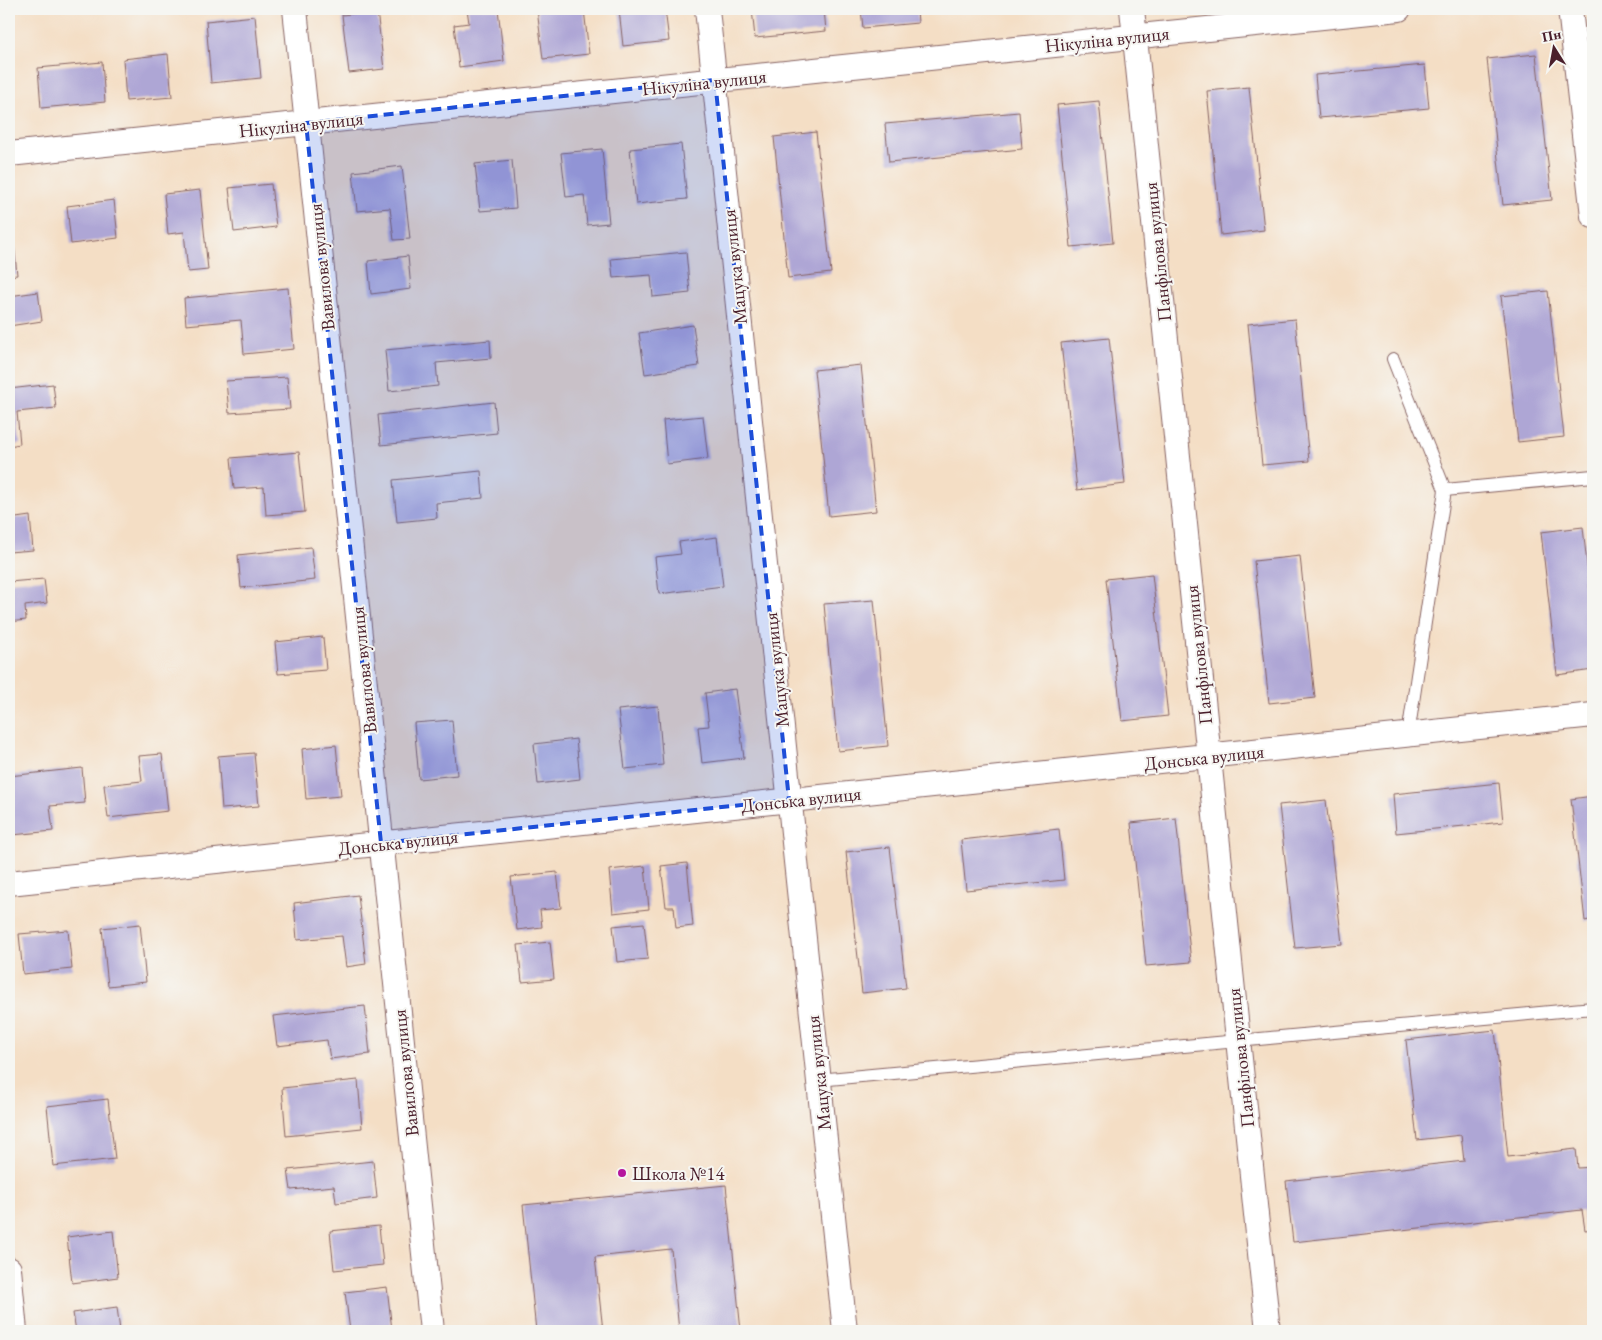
<svg xmlns="http://www.w3.org/2000/svg" width="1602" height="1340" font-family="'EB Garamond',serif">
	<style>
		.building { fill: #aea6d5 }
		.lines { fill: none; stroke-linecap: round; stroke-linejoin: round }
		.lane-casing { stroke: #866261; stroke-width: 14 }
		.street-casing { stroke: #866261; stroke-width: 26 }
		.lane { stroke: #fff; stroke-width: 12 }
		.street { stroke: #fff; stroke-width: 24 }
		.marked { fill: #1d4ed8; fill-opacity: 0.2; stroke: #1d4ed8; stroke-width: 4; stroke-dasharray: 10 6; stroke-linejoin: round }
		.poi-dot { fill: #b5179e; stroke: #f6f6f2; stroke-width: 2 }
		.labels { text-anchor: middle; stroke-width: 4; stroke-linejoin: round; paint-order: stroke }
		.street-label { font-size: 19px; fill: #4a1f2b; stroke: #f6f6f2 }
		.poi-label { font-size: 19px; fill: #4a1f2b; stroke: #f6f6f2; text-anchor: start }
	</style>
	<rect width="100%" height="100%" fill="#f6f6f2"/>
	<filter id="ink" filterUnits="userSpaceOnUse"><feTurbulence type="fractalNoise" baseFrequency=".02" numOctaves="2"/><feDisplacementMap in="SourceGraphic" scale="10" xChannelSelector="R" yChannelSelector="G"/><feConvolveMatrix kernelMatrix="1 2 1 2 8 2 1 2 1" color-interpolation-filters="sRGB"/></filter>
	<filter id="wash" filterUnits="userSpaceOnUse"><feTurbulence type="fractalNoise" baseFrequency=".0096" numOctaves="4" result="noise"/><feDisplacementMap in="SourceGraphic" scale="20" xChannelSelector="R" yChannelSelector="G"/><feGaussianBlur stdDeviation="1.12" result="paint"/><feColorMatrix in="noise" values="0 0 0 0 0 0 0 0 0 0 0 0 0 0 0 0 0 1.4 0 .05"/><feComposite in="paint" operator="in"/></filter>
	<g filter="url(#wash)">
		<rect width="100%" height="100%" fill="#f4dec5"/>
		<g id="blocks">
			<!-- building -->
			<path class="building" d="M 467,9 L 498,9 L 504,61 L 459,67 L 454,25 L 469,23 Z
				M 537,9 L 584,9 L 589,54 L 543,59 Z
				M 619,9 L 665,9 L 669,41 L 623,46 Z
				M 752,9 L 824,9 L 826,31 L 755,38 Z
				M 861,9 L 917,9 L 918,23 L 863,28 Z
				M 949,9 L 969,9 L 969,10 L 950,12 Z
				M 377,11 L 384,69 L 349,73 L 342,15 Z
				M 255,16 L 261,78 L 211,83 L 206,21 Z
				M 168,54 L 172,97 L 126,101 L 123,59 Z
				M 1536,54 L 1552,200 L 1503,205 L 1487,59 Z
				M 102,62 L 105,102 L 41,108 L 38,68 Z
				M 1425,65 L 1429,108 L 1319,118 L 1315,75 Z
				M 1249,87 L 1264,230 L 1221,235 L 1207,91 Z
				M 1099,101 L 1113,243 L 1071,247 L 1057,105 Z
				M 1019,112 L 1022,149 L 889,162 L 885,124 Z
				M 816,132 L 831,273 L 788,278 L 774,137 Z
				M 681,144 L 687,199 L 636,204 L 630,149 Z
				M 602,149 L 609,223 L 587,225 L 584,195 L 566,197 L 561,153 Z
				M 512,160 L 516,208 L 480,211 L 475,164 Z
				M 402,166 L 410,239 L 394,240 L 390,208 L 357,211 L 353,172 Z
				M 271,184 L 276,227 L 234,232 L 229,188 Z
				M 200,190 L 208,270 L 188,272 L 184,232 L 168,234 L 164,194 Z
				M 114,200 L 118,238 L 71,244 L 67,206 Z
				M 9,212 L 11,212 L 17,275 L 9,276 Z
				M 686,252 L 690,293 L 653,297 L 651,275 L 613,278 L 611,259 Z
				M 408,256 L 411,289 L 371,294 L 368,261 Z
				M 288,288 L 294,349 L 244,354 L 241,320 L 186,325 L 184,298 Z
				M 1548,291 L 1564,437 L 1518,442 L 1501,296 Z
				M 38,292 L 42,321 L 9,326 L 9,296 Z
				M 1295,319 L 1309,461 L 1262,465 L 1248,324 Z
				M 693,325 L 699,366 L 645,374 L 639,333 Z
				M 1109,338 L 1125,484 L 1077,490 L 1061,343 Z
				M 490,340 L 491,358 L 436,363 L 438,386 L 389,391 L 385,350 Z
				M 861,365 L 876,511 L 829,516 L 814,370 Z
				M 287,377 L 290,409 L 229,413 L 226,381 Z
				M 53,384 L 56,408 L 17,412 L 20,444 L 9,446 L 9,389 Z
				M 494,402 L 497,433 L 381,445 L 378,415 Z
				M 703,416 L 708,459 L 667,464 L 663,420 Z
				M 299,452 L 305,512 L 266,515 L 264,487 L 234,489 L 231,458 Z
				M 481,471 L 483,498 L 436,503 L 437,518 L 397,522 L 393,480 Z
				M 30,516 L 33,550 L 9,552 L 9,519 Z
				M 1583,527 L 1593,621 L 1593,670 L 1557,675 L 1541,532 Z
				M 717,537 L 723,586 L 659,594 L 655,557 L 681,554 L 679,542 Z
				M 311,547 L 315,580 L 241,588 L 238,555 Z
				M 1300,556 L 1315,698 L 1269,703 L 1254,561 Z
				M 1152,574 L 1168,716 L 1122,721 L 1106,579 Z
				M 44,579 L 47,603 L 25,606 L 26,620 L 9,622 L 9,582 Z
				M 874,600 L 888,746 L 838,751 L 824,604 Z
				M 323,637 L 326,670 L 278,674 L 275,642 Z
				M 735,689 L 744,758 L 702,763 L 698,727 L 709,726 L 705,693 Z
				M 658,706 L 663,765 L 625,769 L 618,710 Z
				M 452,720 L 457,775 L 419,779 L 414,723 Z
				M 576,739 L 580,779 L 538,784 L 534,744 Z
				M 336,745 L 341,796 L 306,799 L 302,749 Z
				M 254,753 L 259,806 L 222,809 L 218,756 Z
				M 162,754 L 168,811 L 108,818 L 104,785 L 142,781 L 139,756 Z
				M 82,768 L 85,803 L 50,806 L 53,831 L 12,835 L 9,808 L 9,776 Z
				M 1499,783 L 1503,822 L 1396,833 L 1393,794 Z
				M 1593,796 L 1593,919 L 1585,921 L 1571,799 Z
				M 1326,800 L 1342,944 L 1295,948 L 1279,805 Z
				M 1176,818 L 1191,962 L 1146,966 L 1131,823 Z
				M 1059,829 L 1064,880 L 966,890 L 961,840 Z
				M 890,847 L 906,988 L 862,993 L 846,852 Z
				M 687,863 L 693,926 L 676,928 L 674,907 L 666,907 L 661,866 Z
				M 645,866 L 649,909 L 613,913 L 609,870 Z
				M 557,872 L 561,908 L 540,910 L 542,927 L 517,930 L 511,877 Z
				M 358,895 L 366,964 L 346,967 L 342,936 L 297,940 L 294,903 Z
				M 644,923 L 648,959 L 617,962 L 613,926 Z
				M 140,924 L 146,982 L 108,986 L 102,928 Z
				M 68,930 L 72,969 L 23,974 L 19,934 Z
				M 550,942 L 554,979 L 522,982 L 518,945 Z
				M 365,1006 L 370,1054 L 330,1059 L 327,1040 L 277,1046 L 273,1016 Z
				M 1495,1030 L 1508,1157 L 1576,1149 L 1578,1168 L 1593,1167 L 1593,1229 L 1585,1230 L 1582,1210 L 1293,1242 L 1286,1181 L 1464,1161 L 1461,1135 L 1417,1140 L 1406,1040 Z
				M 358,1080 L 362,1128 L 286,1136 L 282,1088 Z
				M 108,1099 L 115,1159 L 53,1166 L 47,1106 Z
				M 373,1161 L 377,1198 L 336,1203 L 334,1186 L 291,1190 L 288,1170 Z
				M 726,1185 L 741,1331 L 679,1331 L 671,1249 L 595,1257 L 603,1331 L 536,1331 L 523,1205 Z
				M 379,1226 L 383,1265 L 334,1270 L 330,1231 Z
				M 113,1231 L 118,1277 L 72,1283 L 67,1237 Z
				M 387,1287 L 392,1330 L 350,1331 L 345,1292 Z
				M 117,1307 L 120,1331 L 76,1331 L 73,1313 Z"/>
		</g>
	</g>
	<g filter="url(#ink)">
		<use href="#blocks" fill-opacity="0" stroke="#866261" stroke-width="1"/>
		<g class="lines">
			<defs>
				<path id="lane" d="M 1393,359 L 1445,490 L 1408,735
					M 1445,490 L 1593,476
					M 818,1080 L 1593,1008"/>
				<path id="street" d="M 295,9 L 432,1331
					M 707,9 L 845,1331
					M 1132,9 L 1268,1331
					M 1570,9 L 1593,216
					M 9,154 L 1399,9
					M 9,883 L 1593,715
					M 9,1269 L 15,1331"/>
			</defs>
			<!-- lane casing -->
			<use href="#lane" class="lane-casing"/>
			<!-- street casing -->
			<use href="#street" class="street-casing"/>
			<!-- lane -->
			<use href="#lane" class="lane"/>
			<!-- street -->
			<use href="#street" class="street"/>
		</g>
	</g>
	<!-- marked area -->
	<path class="marked" d="M 715,80 L 789,800 L 381,843 L 306,123 Z"/>
	<!-- markers -->
	<circle class="poi-dot" cx="622" cy="1173" r="5"/>
	<g class="labels">
		<!-- street labels -->
		<g class="street-label">
			<text transform="translate(1107 39) rotate(-6)" y="7">Нікуліна вулиця</text>
			<text transform="translate(704 82) rotate(-6)" y="7">Нікуліна вулиця</text>
			<text transform="translate(301 124) rotate(-6)" y="7">Нікуліна вулиця</text>
			<text transform="translate(1157 252) rotate(-96)" y="7">Панфілова вулиця</text>
			<text transform="translate(321 267) rotate(-96)" y="7">Вавилова вулиця</text>
			<text transform="translate(734 267) rotate(-96)" y="7">Мацука вулиця</text>
			<text transform="translate(1198 655) rotate(-96)" y="7">Панфілова вулиця</text>
			<text transform="translate(363 670) rotate(-96)" y="7">Вавилова вулиця</text>
			<text transform="translate(776 670) rotate(-96)" y="7">Мацука вулиця</text>
			<text transform="translate(1204 757) rotate(-6)" y="7">Донська вулиця</text>
			<text transform="translate(801 799) rotate(-6)" y="7">Донська вулиця</text>
			<text transform="translate(398 842) rotate(-6)" y="7">Донська вулиця</text>
			<text transform="translate(1240 1058) rotate(-96)" y="7">Панфілова вулиця</text>
			<text transform="translate(405 1073) rotate(-96)" y="7">Вавилова вулиця</text>
			<text transform="translate(818 1073) rotate(-96)" y="7">Мацука вулиця</text>
		</g>
		<!-- poi labels -->
		<g class="poi-label">
			<text x="632" y="1180">Школа №14</text>
		</g>
	</g>
	<!-- margin -->
	<rect width="1602" height="1340" fill="none" stroke="#f6f6f2" stroke-width="30"/>
	<!-- north arrow -->
	<g transform="translate(1554 48) rotate(349)" stroke="#f6f6f2" stroke-width="4" paint-order="stroke">
	<path d="M0-4L9 19L0 12L-9 19Z" fill="#4a1f2b"/>
	<text y="-8" font-size="14" font-weight="bold" text-anchor="middle" fill="#4a1f2b">Пн</text>
	</g>
</svg>
